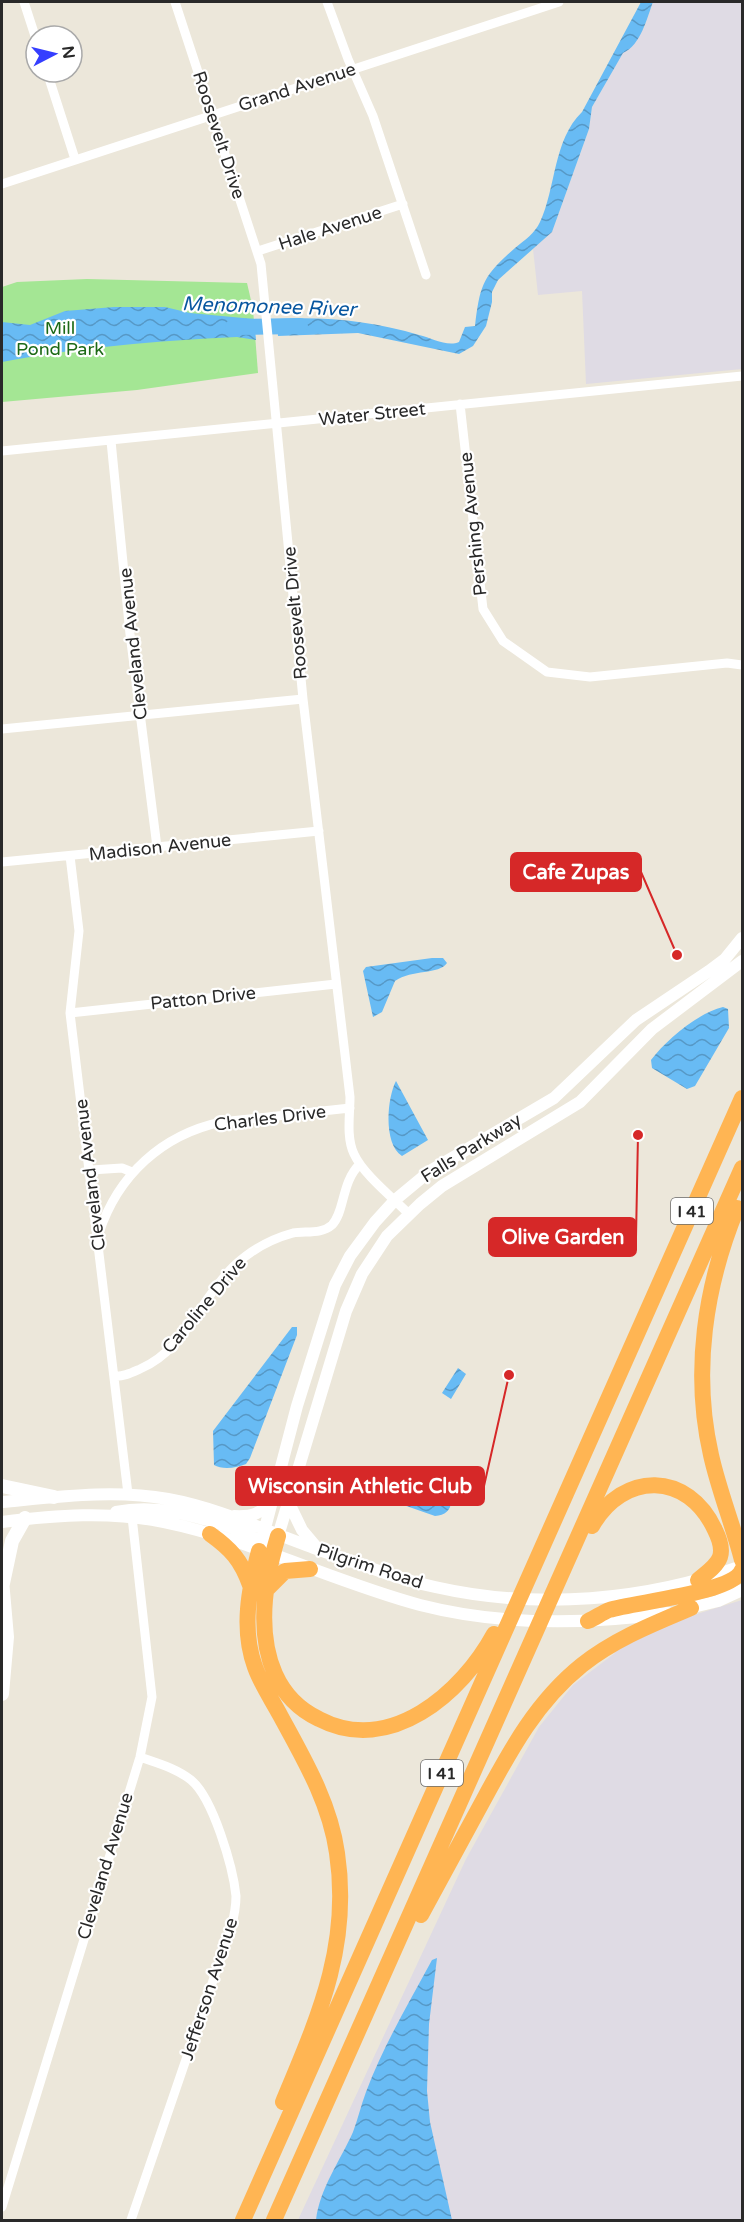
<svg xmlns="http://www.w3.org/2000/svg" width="744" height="2222" font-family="'Varela Round',sans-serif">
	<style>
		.industrial { fill: #dfdbe4 }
		.grass { fill: #a4e694 }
		.water { fill: url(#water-waves) }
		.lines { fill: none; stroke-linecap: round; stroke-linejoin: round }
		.river { stroke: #68bbf4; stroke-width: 16 }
		.minor { stroke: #fff; stroke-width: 9 }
		.tertiary { stroke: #fff; stroke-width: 12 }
		.secondary { stroke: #fff; stroke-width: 14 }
		.motorway { stroke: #ffb553; stroke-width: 16 }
		.labels { text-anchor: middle; stroke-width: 4.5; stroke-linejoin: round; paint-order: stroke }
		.shield { fill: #fff; stroke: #696969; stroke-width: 1.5 }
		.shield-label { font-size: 16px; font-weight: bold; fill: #292929 }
		.street-label { font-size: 18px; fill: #292929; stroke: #fff }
		.park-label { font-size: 18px; fill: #1c6916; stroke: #fff }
		.water-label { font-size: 20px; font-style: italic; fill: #07569f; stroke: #fff }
		.leader { fill: none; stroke: #d62828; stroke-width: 2 }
		.callout-dot { fill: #d62828; stroke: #fff; stroke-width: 2 }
		.callout { fill: #d62828; stroke: #d62828; stroke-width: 2 }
		.callout-label { font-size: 20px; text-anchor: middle; font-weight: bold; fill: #fff }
	</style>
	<defs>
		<pattern id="water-waves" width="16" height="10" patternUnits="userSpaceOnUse" patternTransform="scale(1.5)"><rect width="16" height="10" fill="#68bbf4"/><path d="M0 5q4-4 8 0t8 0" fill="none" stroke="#5698c6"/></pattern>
	</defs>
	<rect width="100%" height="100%" fill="#ece7da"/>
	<!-- industrial -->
	<path class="industrial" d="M 653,2 L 742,2 L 742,369 L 586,384 L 582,291 L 538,295 L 533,249 L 552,232 L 589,129 L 592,107 L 623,52 L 644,28 Z
		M 742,1600 L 742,2220 L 298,2220 L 466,1859 L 539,1727 L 573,1685 L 615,1653 L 611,1648 L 671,1622 Z"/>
	<!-- grass -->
	<path class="grass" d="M 87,279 L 247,283 L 253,309 L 258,373 L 137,390 L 2,402 L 2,287 L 17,282 Z"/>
	<!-- water -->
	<path class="water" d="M 641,2 L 653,2 C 647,18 641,45 623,53 L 592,107 L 589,129 L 552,232 L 498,280 L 492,292 L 492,302 L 486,326 L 473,346 L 459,354 L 358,333 L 278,336 L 277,319 C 324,316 374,321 419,335 C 432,338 447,347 459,342 L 465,327 L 475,326 C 480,284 483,276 515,248 C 525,240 535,233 540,222 C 556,188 553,140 582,112 Z
		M 114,307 L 165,307 L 190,313 L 254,319 L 256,340 L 237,337 C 155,341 82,347 2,362 L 2,322 L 30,325 L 65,311 Z
		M 432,958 L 443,958 L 447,963 C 439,975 412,969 395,981 L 382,1012 L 373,1017 L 363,971 L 366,967 Z
		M 723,1007 L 728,1009 L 729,1028 L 695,1086 L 687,1089 L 652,1068 L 651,1060 C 666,1040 698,1013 723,1007 Z
		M 396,1081 L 428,1140 L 402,1156 C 383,1144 387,1098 396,1081 Z
		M 292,1327 L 297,1327 L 297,1335 L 250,1458 L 246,1464 C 237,1468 222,1470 214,1465 L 213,1431 Z
		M 458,1368 L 466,1374 L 451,1399 L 442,1393 Z
		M 443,1491 L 448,1492 C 455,1505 449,1515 435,1516 L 392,1501 L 392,1496 L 395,1495 Z
		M 437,1958 L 429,2024 L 427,2091 L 430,2122 L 452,2220 L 316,2220 C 320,2188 340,2161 353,2132 C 358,2119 361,2105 366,2092 C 383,2046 409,2003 432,1960 Z"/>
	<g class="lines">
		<!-- river -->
		<path class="river" d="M 233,327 L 300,326"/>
		<!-- minor -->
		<path class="minor" d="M 24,2 L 36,39
			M 175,2 L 261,264 L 303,699 L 350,1097 C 350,1114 346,1138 354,1154 C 363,1174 393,1198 409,1214
			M 327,2 L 348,59 L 373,116 L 426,275
			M 47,72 L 75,159
			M 2,184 L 559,2
			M 258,251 L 403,204
			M 460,404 L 483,609 L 503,641 L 547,672 L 590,677 L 727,663 L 742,665
			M 111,441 L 130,634 L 157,847
			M 2,451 L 742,376
			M 2,729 L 303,699
			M 70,856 L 79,931 L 70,1013 L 128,1494
			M 2,862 L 319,831
			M 70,1013 L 336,984
			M 91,1170 L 122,1168 L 132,1172
			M 99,1233 C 118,1175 162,1135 221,1122 L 350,1108
			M 114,1376 C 123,1377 131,1373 140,1369 C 186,1349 200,1299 234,1266 C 251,1250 271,1239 293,1233 C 307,1231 322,1234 332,1225 C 345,1212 341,1182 360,1164
			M 2,2207 L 140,1757 L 152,1697 L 132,1517
			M 131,2220 L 231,1928 C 234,1917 236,1907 236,1896 C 233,1867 213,1798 191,1780 C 176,1768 157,1763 140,1757"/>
		<!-- tertiary -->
		<path class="tertiary" d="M 2,1502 C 56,1497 114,1489 168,1499 C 218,1508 266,1531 314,1548 C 354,1562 394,1578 435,1587 C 537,1610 645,1601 742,1566
			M 289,1503 L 302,1530 L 318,1549
			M 116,1512 C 156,1504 193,1515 230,1527 C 243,1531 256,1543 269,1540
			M 234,1516 C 252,1517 262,1514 272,1499
			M 2,1522 C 56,1515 110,1511 164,1522 C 252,1540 334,1582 420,1605 C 502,1626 585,1625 668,1613
			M 278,1536 L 346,1311 L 362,1274 L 387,1236 L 420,1204 L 442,1186 L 580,1102 L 652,1029 L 742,961
			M 259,1551 L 297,1406 L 335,1285 L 350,1256 L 375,1222 L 395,1200 L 430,1171 L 554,1098 L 636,1020 L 709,971 L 725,959 L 742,938
			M 685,1609 L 718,1601 L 742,1590"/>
		<!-- secondary -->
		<path class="secondary" d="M 2,1486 L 54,1497
			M 2,1580 L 7,1637 L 2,1694
			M 2,1588 L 12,1541 L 25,1518"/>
		<!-- motorway -->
		<path class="motorway" d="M 737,1208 C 705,1286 692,1372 711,1455 C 719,1491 733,1525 742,1560
			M 592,1526 C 623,1471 688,1471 715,1530 C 719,1538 723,1548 720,1557 C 717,1566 705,1574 698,1580
			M 210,1534 C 231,1549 241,1560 250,1585
			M 278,1536 C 265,1579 256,1631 275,1674 C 284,1694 300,1710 319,1719 C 390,1756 462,1693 494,1634
			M 259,1551 C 249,1589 241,1629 255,1667 C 261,1684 272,1700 280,1715 C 304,1759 330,1803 337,1853 C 351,1946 318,2018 283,2102
			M 265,1591 L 285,1571 L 310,1569
			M 588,1621 C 595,1618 602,1613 609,1610 C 634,1602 734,1593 742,1570
			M 421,1915 C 442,1877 463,1838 484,1799 C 511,1749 537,1701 582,1665 C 615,1639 653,1624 691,1608
			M 243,2220 L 742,1098
			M 274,2220 L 742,1168"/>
	</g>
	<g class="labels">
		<!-- shield labels -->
		<g class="shield">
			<rect x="671" y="1198" width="42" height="26" rx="4.5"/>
			<rect x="421" y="1760" width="42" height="26" rx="4.5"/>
		</g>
		<g class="shield-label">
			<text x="692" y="1217">I 41</text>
			<text x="442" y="1779">I 41</text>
		</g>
		<!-- street labels -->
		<g class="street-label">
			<text transform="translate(297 87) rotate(-18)" y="6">Grand Avenue</text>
			<text transform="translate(219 135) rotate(72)" y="6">Roosevelt Drive</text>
			<text transform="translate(330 228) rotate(-18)" y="6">Hale Avenue</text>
			<text transform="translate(372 414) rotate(-6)" y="6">Water Street</text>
			<text transform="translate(473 524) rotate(-96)" y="6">Pershing Avenue</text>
			<text transform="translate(295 613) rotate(-95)" y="6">Roosevelt Drive</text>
			<text transform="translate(133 644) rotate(-96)" y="6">Cleveland Avenue</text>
			<text transform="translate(160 847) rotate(-6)" y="6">Madison Avenue</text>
			<text transform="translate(203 998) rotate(-6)" y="6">Patton Drive</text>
			<text transform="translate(270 1118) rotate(-7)" y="6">Charles Drive</text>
			<text transform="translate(471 1148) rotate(-32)" y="6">Falls Parkway</text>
			<text transform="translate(90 1175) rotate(-97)" y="6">Cleveland Avenue</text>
			<text transform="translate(204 1305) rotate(-50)" y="6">Caroline Drive</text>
			<text transform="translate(370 1566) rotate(18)" y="6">Pilgrim Road</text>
			<text transform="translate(105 1866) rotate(-73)" y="6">Cleveland Avenue</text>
			<text transform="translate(209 1989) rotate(-72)" y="6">Jefferson Avenue</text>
		</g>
		<!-- park labels -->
		<g class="park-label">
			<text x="60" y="334">Mill<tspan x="60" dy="21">Pond Park</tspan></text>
		</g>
		<!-- water labels -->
		<g class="water-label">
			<text transform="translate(269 306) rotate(2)" y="7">Menomonee River</text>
		</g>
	</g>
	<!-- callouts -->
	<path class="leader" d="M677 955L641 872M638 1135L636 1237M509 1375L484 1486"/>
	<g class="callout-dot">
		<circle cx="677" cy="955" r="6"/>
		<circle cx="638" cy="1135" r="6"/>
		<circle cx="509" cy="1375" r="6"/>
	</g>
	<g class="callout">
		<rect x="511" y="853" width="130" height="38" rx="6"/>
		<rect x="489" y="1218" width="147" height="38" rx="6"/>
		<rect x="236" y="1467" width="248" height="38" rx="6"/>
	</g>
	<g class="callout-label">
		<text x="576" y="879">Cafe Zupas</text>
		<text x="563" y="1244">Olive Garden</text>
		<text x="360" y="1493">Wisconsin Athletic Club</text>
	</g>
	<!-- border -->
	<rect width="744" height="2222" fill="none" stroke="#292929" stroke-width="6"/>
	<!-- north arrow -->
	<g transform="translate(54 54) rotate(83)"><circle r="28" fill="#ffffff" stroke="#a9a9a9" stroke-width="1.5"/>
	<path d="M0-4.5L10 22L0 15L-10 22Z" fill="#353eff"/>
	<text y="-9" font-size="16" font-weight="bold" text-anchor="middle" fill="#292929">N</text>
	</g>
</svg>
